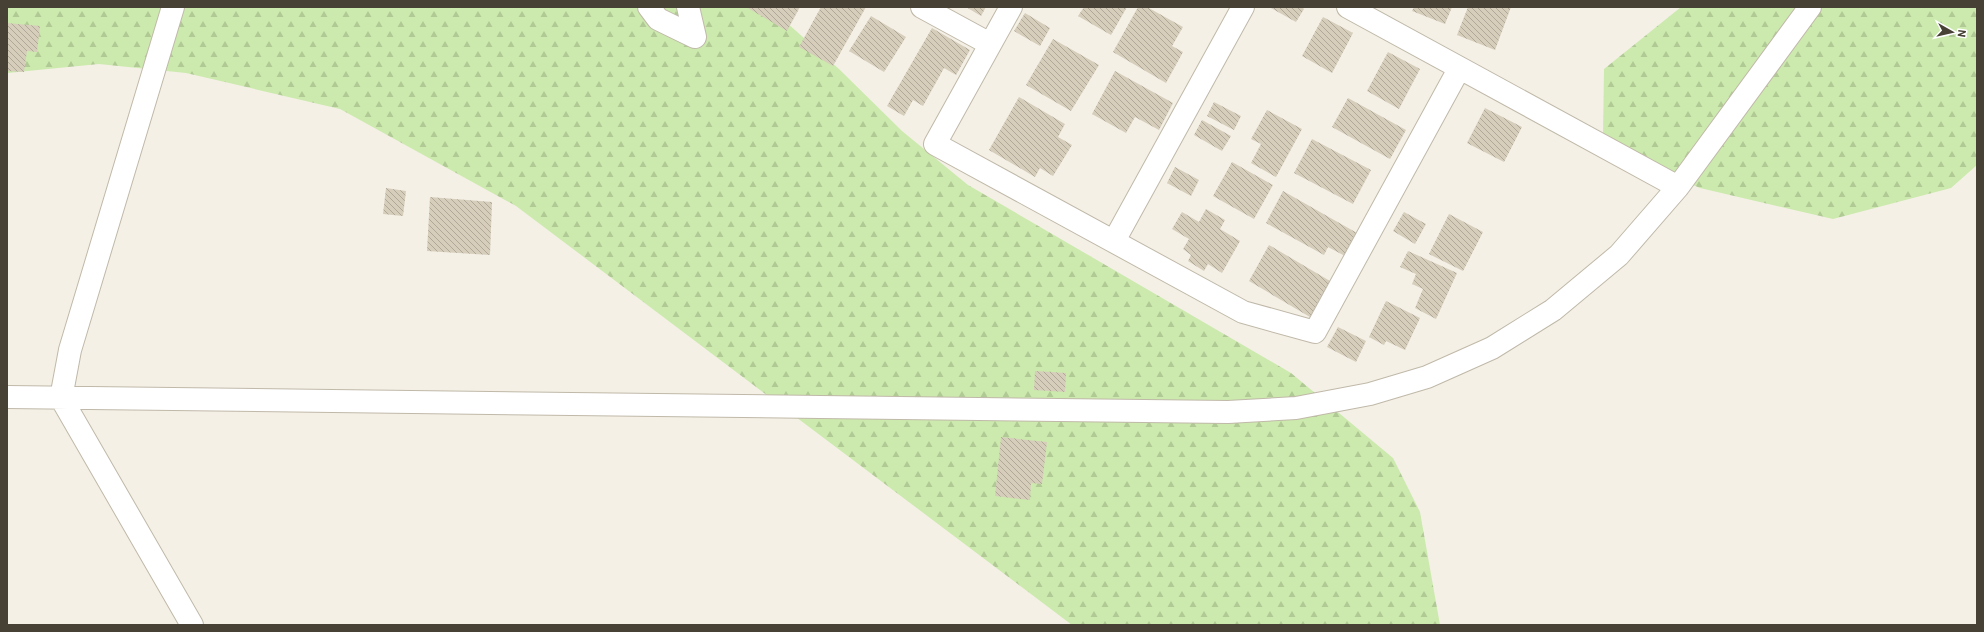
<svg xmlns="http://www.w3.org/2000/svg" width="1984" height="632" font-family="Barlow,sans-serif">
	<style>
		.forest { fill: url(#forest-firs) }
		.building { fill: url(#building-back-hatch) }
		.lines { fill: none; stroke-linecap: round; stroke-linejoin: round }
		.minor-casing { stroke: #c0b9a9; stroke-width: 24 }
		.minor { stroke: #fff; stroke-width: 22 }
	</style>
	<defs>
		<pattern id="forest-firs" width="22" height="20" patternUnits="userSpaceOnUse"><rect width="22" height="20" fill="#cceaad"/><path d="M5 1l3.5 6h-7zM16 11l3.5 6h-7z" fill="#b1ca95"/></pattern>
		<pattern id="building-back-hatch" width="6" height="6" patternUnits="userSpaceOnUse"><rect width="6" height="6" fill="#d6cdbb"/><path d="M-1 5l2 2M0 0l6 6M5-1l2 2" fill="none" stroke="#afa899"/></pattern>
	</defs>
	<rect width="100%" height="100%" fill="#f4f0e6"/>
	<!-- forest -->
	<path class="forest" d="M 7,7 L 769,7 L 839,69 L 902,131 L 968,185 L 1291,373 L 1393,458 L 1420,512 L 1440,625 L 1072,625 L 516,206 L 340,109 L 186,73 L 99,64 L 7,73 Z
		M 1681,7 L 1977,7 L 1977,165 L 1951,188 L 1833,219 L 1700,188 L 1632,159 L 1603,134 L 1604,69 Z"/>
	<!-- building -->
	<path class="building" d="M 746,7 L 800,7 L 787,31 Z
		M 821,7 L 866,7 L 833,66 L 799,47 Z
		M 966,7 L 986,7 L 981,16 Z
		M 1084,7 L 1127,7 L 1111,35 L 1078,16 Z
		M 1138,7 L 1147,7 L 1183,27 L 1172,46 L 1183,52 L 1166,83 L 1113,52 Z
		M 1269,7 L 1302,7 L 1304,9 L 1296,22 Z
		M 1414,7 L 1452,7 L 1445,24 L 1412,11 Z
		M 1468,7 L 1511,7 L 1495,50 L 1457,35 Z
		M 1025,13 L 1050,28 L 1040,46 L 1014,31 Z
		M 871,16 L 906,37 L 884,72 L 849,51 Z
		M 1323,17 L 1353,33 L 1332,73 L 1302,56 Z
		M 7,23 L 40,26 L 37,52 L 27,51 L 24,72 L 7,71 Z
		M 932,28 L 970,50 L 956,75 L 944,68 L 923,106 L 913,100 L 904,116 L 887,106 Z
		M 1053,39 L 1099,65 L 1071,111 L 1026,85 Z
		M 1388,52 L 1420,69 L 1399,109 L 1367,91 Z
		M 1115,71 L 1173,103 L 1159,130 L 1135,117 L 1126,133 L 1092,114 Z
		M 1019,97 L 1065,124 L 1058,137 L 1072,145 L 1053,176 L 1040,168 L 1035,177 L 989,150 Z
		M 1348,98 L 1406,130 L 1390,159 L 1332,127 Z
		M 1214,102 L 1241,116 L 1234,130 L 1207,116 Z
		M 1485,108 L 1522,127 L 1504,162 L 1467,143 Z
		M 1267,110 L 1302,129 L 1276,177 L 1251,163 L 1261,144 L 1251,139 Z
		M 1202,120 L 1231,136 L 1222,151 L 1194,135 Z
		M 1312,139 L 1371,170 L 1353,204 L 1294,173 Z
		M 1232,162 L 1273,185 L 1254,219 L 1213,196 Z
		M 1175,167 L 1199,180 L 1191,196 L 1167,183 Z
		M 386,188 L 406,191 L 403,216 L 383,214 Z
		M 1283,191 L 1357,233 L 1345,256 L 1328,247 L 1324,255 L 1266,223 Z
		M 430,197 L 492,202 L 490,255 L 427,251 Z
		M 1206,209 L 1225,220 L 1220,229 L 1240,241 L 1222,273 L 1208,264 L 1204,271 L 1188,261 L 1191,255 L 1183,249 L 1189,239 L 1172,229 L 1182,212 L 1199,222 Z
		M 1404,212 L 1426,224 L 1415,244 L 1393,231 Z
		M 1449,214 L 1483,232 L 1463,271 L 1429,254 Z
		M 1269,245 L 1330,281 L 1310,317 L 1249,281 Z
		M 1408,251 L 1457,273 L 1436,319 L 1415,308 L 1423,289 L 1412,284 L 1416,274 L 1400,267 Z
		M 1386,301 L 1420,318 L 1405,350 L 1386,341 L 1384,345 L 1369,337 Z
		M 1338,327 L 1366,341 L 1356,362 L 1327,347 Z
		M 1035,371 L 1066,373 L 1065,392 L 1034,390 Z
		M 1001,437 L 1047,442 L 1042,484 L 1031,483 L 1030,500 L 995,496 Z"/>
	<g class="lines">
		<defs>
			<path id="minor" d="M 173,7 L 70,350 L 61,398 L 192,625
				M 649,7 L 658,19 L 695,37 L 688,7
				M 922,7 L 990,44
				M 1011,7 L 935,144 L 1243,312 L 1315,332 L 1459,69
				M 1348,7 L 1678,187
				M 1114,241 L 1243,7
				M 7,397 L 1228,412 L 1296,408 L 1370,394 L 1427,377 L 1492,348 L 1553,310 L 1619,255 L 1678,187 L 1810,7"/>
		</defs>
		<!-- minor casing -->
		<use href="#minor" class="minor-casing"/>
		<!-- minor -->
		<use href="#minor" class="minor"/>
	</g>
	<!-- border -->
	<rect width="1984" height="632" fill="none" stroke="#474135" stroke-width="16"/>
	<!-- north arrow -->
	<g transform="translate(1952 32) rotate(98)" stroke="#ffffff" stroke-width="3" paint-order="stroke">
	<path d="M0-3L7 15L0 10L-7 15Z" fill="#474135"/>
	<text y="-6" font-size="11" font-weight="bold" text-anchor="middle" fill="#474135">N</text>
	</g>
</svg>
